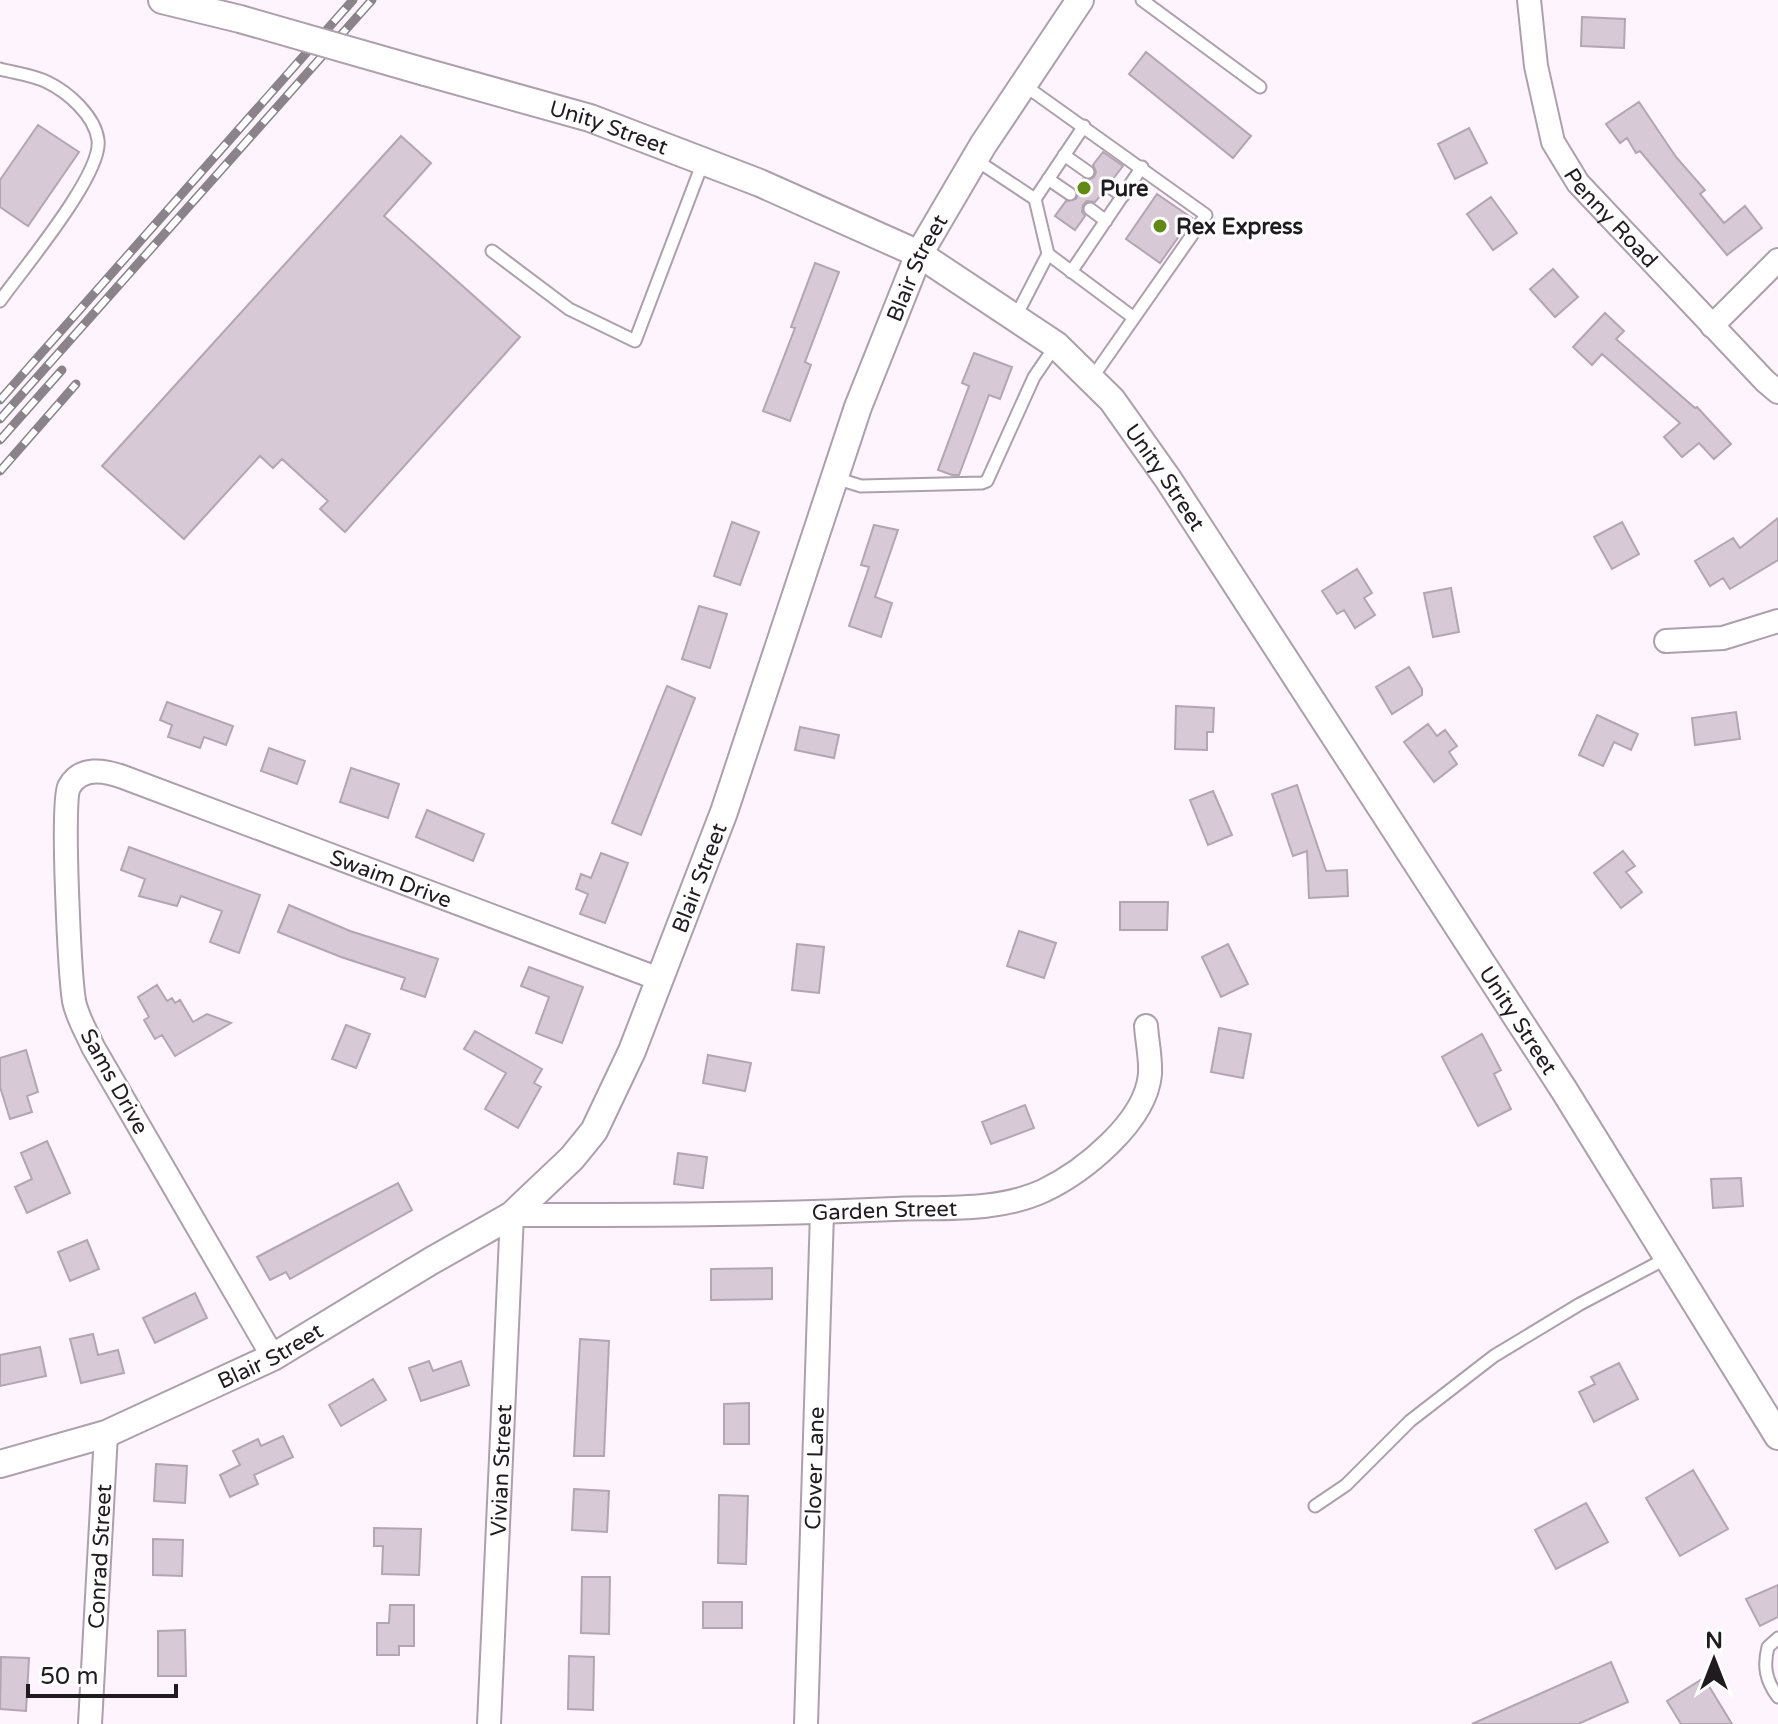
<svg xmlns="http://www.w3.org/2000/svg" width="1778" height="1724" font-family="'Varela Round',sans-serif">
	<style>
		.building { fill: #d7c9d6; stroke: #b3a5b2; stroke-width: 2 }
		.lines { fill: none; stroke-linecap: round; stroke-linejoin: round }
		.service-casing { stroke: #ad9fac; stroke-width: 15 }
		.minor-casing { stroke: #ad9fac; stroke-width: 26 }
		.tertiary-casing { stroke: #ad9fac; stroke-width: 30 }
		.service { stroke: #fff; stroke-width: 11 }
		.minor { stroke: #fff; stroke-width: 22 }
		.tertiary { stroke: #fff; stroke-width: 26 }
		.rail-casing { stroke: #8a8389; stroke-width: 9 }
		.rail { stroke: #fff; stroke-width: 6; stroke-dasharray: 18; stroke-linecap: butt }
		.tertiary-bridge-casing { stroke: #ad9fac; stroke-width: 30; stroke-linecap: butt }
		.tertiary-bridge { stroke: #fff; stroke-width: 26 }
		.poi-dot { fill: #618915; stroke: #fff; stroke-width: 3 }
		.labels { text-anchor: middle; stroke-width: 6; stroke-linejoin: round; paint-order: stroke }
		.street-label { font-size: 22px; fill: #201b1f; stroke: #fff }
		.poi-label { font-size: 22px; font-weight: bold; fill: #201b1f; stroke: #fff; text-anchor: start }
	</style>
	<rect width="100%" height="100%" fill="#fdf4fd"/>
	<!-- building -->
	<path class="building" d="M 1582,17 L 1625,19 L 1624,48 L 1581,46 Z
		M 1146,52 L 1251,136 L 1233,158 L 1129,74 Z
		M 1639,102 L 1676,157 L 1705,190 L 1700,194 L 1724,223 L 1745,206 L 1762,228 L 1727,255 L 1640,151 L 1636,153 L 1627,138 L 1620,143 L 1606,124 Z
		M 38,125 L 79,152 L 28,226 L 0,207 L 0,180 Z
		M 1469,128 L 1487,163 L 1455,179 L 1438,144 Z
		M 401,136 L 431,163 L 384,216 L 520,337 L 345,532 L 320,509 L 328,501 L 282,459 L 273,468 L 260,456 L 184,539 L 102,466 Z
		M 1103,152 L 1123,166 L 1113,179 L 1108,178 L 1101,181 L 1100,186 L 1103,193 L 1095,202 L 1087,201 L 1083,205 L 1082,212 L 1085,216 L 1075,230 L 1055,216 L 1066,201 L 1076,199 L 1078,194 L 1076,188 L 1083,179 L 1088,180 L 1094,177 L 1096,172 L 1093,165 Z
		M 1157,194 L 1192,218 L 1160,263 L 1126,239 Z
		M 1491,197 L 1517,233 L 1493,250 L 1467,214 Z
		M 815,263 L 839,272 L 805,362 L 811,365 L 790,421 L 763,411 L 795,328 L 791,327 Z
		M 1553,269 L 1578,297 L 1555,317 L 1530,289 Z
		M 1605,313 L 1624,331 L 1616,339 L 1695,408 L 1697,407 L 1731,444 L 1714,459 L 1699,443 L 1682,457 L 1664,437 L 1680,423 L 1602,354 L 1592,365 L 1573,347 Z
		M 974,353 L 1012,367 L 1000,399 L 989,395 L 959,475 L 952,475 L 938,470 L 969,386 L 962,383 Z
		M 1778,518 L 1778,560 L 1730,589 L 1723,578 L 1710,586 L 1695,561 L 1733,538 L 1740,548 Z
		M 732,522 L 759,532 L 740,585 L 714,576 Z
		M 1622,522 L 1639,554 L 1612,569 L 1594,537 Z
		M 874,525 L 898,530 L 875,597 L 892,603 L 881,637 L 849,626 L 869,567 L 861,565 Z
		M 1357,569 L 1372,593 L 1364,598 L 1375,615 L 1355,628 L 1344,610 L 1337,614 L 1322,591 Z
		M 1451,588 L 1459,632 L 1433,637 L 1424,593 Z
		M 699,606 L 727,614 L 710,668 L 682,659 Z
		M 1409,667 L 1422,689 L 1422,695 L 1392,714 L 1376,687 Z
		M 667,686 L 695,698 L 641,835 L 612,823 Z
		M 167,702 L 233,726 L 226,745 L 204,737 L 200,748 L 168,737 L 172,725 L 160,720 Z
		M 1176,706 L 1214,708 L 1213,732 L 1207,732 L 1207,750 L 1175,749 Z
		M 1736,712 L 1740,739 L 1695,745 L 1692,718 Z
		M 1597,715 L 1638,734 L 1631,750 L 1614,742 L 1603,766 L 1579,755 Z
		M 1428,724 L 1437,736 L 1445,730 L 1457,746 L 1449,752 L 1457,764 L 1434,782 L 1404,742 Z
		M 800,727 L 839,735 L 834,758 L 795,750 Z
		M 269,748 L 305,761 L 297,784 L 261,771 Z
		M 351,768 L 399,784 L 388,818 L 340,802 Z
		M 1297,785 L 1326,871 L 1347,870 L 1348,896 L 1309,898 L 1307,851 L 1293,856 L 1272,794 Z
		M 1213,791 L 1232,835 L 1208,845 L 1190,800 Z
		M 427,810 L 484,834 L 473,861 L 416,837 Z
		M 129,847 L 260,895 L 239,953 L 210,942 L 222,911 L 181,896 L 177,906 L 139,896 L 145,879 L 121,870 Z
		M 1623,851 L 1635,866 L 1626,872 L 1642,892 L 1621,908 L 1594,873 Z
		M 601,853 L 628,863 L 605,923 L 580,914 L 588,894 L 576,889 L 581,874 L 591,878 Z
		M 1120,902 L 1168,902 L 1167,930 L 1120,930 Z
		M 289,905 L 350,931 L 438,959 L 425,997 L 401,989 L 405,978 L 341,957 L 278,932 Z
		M 1019,931 L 1056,943 L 1044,978 L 1007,966 Z
		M 797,944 L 824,947 L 819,993 L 792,990 Z
		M 1228,944 L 1248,984 L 1221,997 L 1202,957 Z
		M 529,967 L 583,987 L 562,1043 L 536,1033 L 549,997 L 521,986 Z
		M 157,985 L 167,1001 L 172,998 L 175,1003 L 180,1000 L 193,1022 L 207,1014 L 231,1023 L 175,1056 L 162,1035 L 155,1039 L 144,1020 L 149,1017 L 138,997 Z
		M 346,1025 L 370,1034 L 356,1068 L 332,1059 Z
		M 1219,1028 L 1251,1034 L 1243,1078 L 1211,1072 Z
		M 475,1031 L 542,1069 L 534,1083 L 541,1087 L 518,1128 L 485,1109 L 506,1073 L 464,1049 Z
		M 1482,1034 L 1501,1070 L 1494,1074 L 1511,1109 L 1478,1126 L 1442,1057 Z
		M 26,1050 L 38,1092 L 27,1096 L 32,1112 L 10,1119 L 0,1087 L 0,1058 Z
		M 708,1055 L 751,1063 L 745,1091 L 703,1083 Z
		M 1025,1105 L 1034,1128 L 991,1144 L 982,1122 Z
		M 47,1141 L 70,1193 L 27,1213 L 15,1187 L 32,1179 L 21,1153 Z
		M 678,1153 L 707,1157 L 703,1188 L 674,1184 Z
		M 1741,1178 L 1743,1206 L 1713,1208 L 1711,1179 Z
		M 398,1183 L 412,1210 L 290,1279 L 286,1272 L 270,1280 L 257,1257 Z
		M 87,1240 L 99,1269 L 70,1281 L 58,1252 Z
		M 772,1268 L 772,1299 L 711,1300 L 711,1269 Z
		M 195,1293 L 207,1318 L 155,1343 L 143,1318 Z
		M 93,1334 L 98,1355 L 118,1350 L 124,1373 L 81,1383 L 70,1339 Z
		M 580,1339 L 609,1341 L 604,1456 L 574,1456 Z
		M 40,1347 L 46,1376 L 0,1386 L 0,1355 Z
		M 429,1361 L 433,1371 L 461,1361 L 469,1385 L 421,1401 L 409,1368 Z
		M 1619,1363 L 1638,1399 L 1594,1422 L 1579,1392 L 1595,1384 L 1591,1377 Z
		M 373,1379 L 386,1400 L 341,1426 L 329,1405 Z
		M 749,1403 L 749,1444 L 724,1444 L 724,1404 Z
		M 283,1436 L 293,1457 L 254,1475 L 258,1484 L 230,1497 L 220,1475 L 240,1465 L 233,1451 L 258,1439 L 261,1446 Z
		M 156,1464 L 187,1466 L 185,1503 L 154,1501 Z
		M 1693,1470 L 1728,1529 L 1680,1556 L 1646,1498 Z
		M 574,1489 L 609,1491 L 607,1532 L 572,1530 Z
		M 719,1495 L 748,1496 L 746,1564 L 718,1563 Z
		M 1586,1503 L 1608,1542 L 1556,1569 L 1535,1530 Z
		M 374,1528 L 421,1529 L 419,1575 L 382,1574 L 383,1546 L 374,1546 Z
		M 153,1539 L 183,1540 L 182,1576 L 153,1575 Z
		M 582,1577 L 610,1577 L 609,1634 L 581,1633 Z
		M 1778,1585 L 1778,1617 L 1760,1626 L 1746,1599 Z
		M 703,1602 L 742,1602 L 742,1628 L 703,1628 Z
		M 390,1605 L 414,1605 L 414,1646 L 399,1646 L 399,1655 L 377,1655 L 377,1623 L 389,1623 Z
		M 185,1630 L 186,1676 L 158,1676 L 158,1631 Z
		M 569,1656 L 594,1657 L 593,1710 L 568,1709 Z
		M 1,1657 L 29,1658 L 26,1711 L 0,1709 Z
		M 1611,1662 L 1628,1702 L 1578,1724 L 1472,1724 Z
		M 1704,1678 L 1732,1724 L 1681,1724 L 1667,1701 Z"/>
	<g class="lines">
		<defs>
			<path id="service" d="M 1142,0 L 1260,87
				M 0,69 C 15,73 33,75 47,82 C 68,92 95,116 98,140 C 103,174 22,270 0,301
				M 1024,85 L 1206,215 L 1092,378
				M 1064,155 L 1088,172
				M 976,160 L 1035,199 L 1048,254 L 1015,318
				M 1048,179 L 1070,194
				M 1108,186 L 1123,196
				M 1035,199 L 1084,126
				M 1090,209 L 1106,221
				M 492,251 L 569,309 L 635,341 L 703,162
				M 1048,254 L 1134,318
				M 1071,272 L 1142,167
				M 835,478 L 861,486 L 982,483 L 987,481 L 1034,377 L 1056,345
				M 1315,1506 L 1346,1485 L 1410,1421 L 1494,1356 L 1580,1304 L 1667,1258
				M 1778,1638 L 1768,1647 C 1763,1667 1766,1681 1778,1697"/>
			<g id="minor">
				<path id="s1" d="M 1529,0 L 1536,66 L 1553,142 L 1578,183 L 1765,381 L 1778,392"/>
				<path d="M 1712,326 L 1778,260"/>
				<path d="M 1666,641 L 1723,638 L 1778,621"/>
				<path id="s2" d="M 273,1357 L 93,1047 C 87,1033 77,1017 74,1001 C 70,975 61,804 69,787 C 80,766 104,770 123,777 L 659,979"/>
				<path id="s3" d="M 90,1724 L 106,1434"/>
				<path id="s4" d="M 489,1724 L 512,1215 C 640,1215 767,1215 894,1209 C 943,1207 997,1212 1043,1191 C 1083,1172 1146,1122 1150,1074 C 1151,1059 1147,1041 1146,1026"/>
				<path id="s5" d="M 806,1724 L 822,1213"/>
			</g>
			<g id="tertiary">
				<path d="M 162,0 L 240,19"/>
				<path id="s6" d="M 425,72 L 590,118 L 760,183 L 919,254 L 1056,345 L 1112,400 L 1168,479 L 1564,1090 L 1778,1436"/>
				<path id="s7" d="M 0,1464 L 106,1434 L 273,1357 L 431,1261 L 512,1215 L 572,1158 L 594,1131 L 632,1051 L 724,812 L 858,407 L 919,254 L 983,145 L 1080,0"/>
			</g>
		</defs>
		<!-- service casing -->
		<use href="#service" class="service-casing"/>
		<!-- minor casing -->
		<use href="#minor" class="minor-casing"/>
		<!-- tertiary casing -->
		<use href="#tertiary" class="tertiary-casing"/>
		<!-- service -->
		<use href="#service" class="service"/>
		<!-- minor -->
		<use href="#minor" class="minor"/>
		<!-- tertiary -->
		<use href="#tertiary" class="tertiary"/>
		<defs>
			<path id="rail" d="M 0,400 L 353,0
				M 0,419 L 372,0
				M 0,440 L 62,370
				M 0,471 L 76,384"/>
		</defs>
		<!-- rail casing -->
		<use href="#rail" class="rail-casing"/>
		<!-- rail -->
		<use href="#rail" class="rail"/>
		<defs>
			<path id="tertiary-bridge" d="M 240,19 L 425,72"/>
		</defs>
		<!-- tertiary-bridge casing -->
		<use href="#tertiary-bridge" class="tertiary-bridge-casing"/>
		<!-- tertiary-bridge -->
		<use href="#tertiary-bridge" class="tertiary-bridge"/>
	</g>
	<!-- markers -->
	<g class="poi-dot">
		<circle cx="1084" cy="188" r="8"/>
		<circle cx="1160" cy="226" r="8"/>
	</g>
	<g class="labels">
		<!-- street labels -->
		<g class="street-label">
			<text dy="8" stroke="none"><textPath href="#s6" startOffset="192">Unity Street</textPath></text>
			<text dy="8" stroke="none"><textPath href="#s1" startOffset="240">Penny Road</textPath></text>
			<text dy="8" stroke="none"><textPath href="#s7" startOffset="1612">Blair Street</textPath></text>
			<text dy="8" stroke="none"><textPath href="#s6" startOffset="864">Unity Street</textPath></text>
			<text dy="8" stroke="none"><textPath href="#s2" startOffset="970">Swaim Drive</textPath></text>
			<text dy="8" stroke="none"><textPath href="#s7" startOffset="964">Blair Street</textPath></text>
			<text dy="8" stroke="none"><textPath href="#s6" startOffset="1512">Unity Street</textPath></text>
			<text transform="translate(115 1081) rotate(61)" y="8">Sams Drive</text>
			<text dy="8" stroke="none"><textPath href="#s4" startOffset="882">Garden Street</textPath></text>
			<text dy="8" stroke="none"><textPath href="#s7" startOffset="292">Blair Street</textPath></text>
			<text dy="8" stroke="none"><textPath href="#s5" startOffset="256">Clover Lane</textPath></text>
			<text dy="8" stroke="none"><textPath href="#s4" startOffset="254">Vivian Street</textPath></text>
			<text dy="8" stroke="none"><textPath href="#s3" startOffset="168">Conrad Street</textPath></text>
		</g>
		<!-- poi labels -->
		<g class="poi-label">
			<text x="1100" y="196">Pure</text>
			<text x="1176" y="234">Rex Express</text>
		</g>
	</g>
	<!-- north arrow -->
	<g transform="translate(1714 1660)" stroke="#ffffff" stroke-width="6" paint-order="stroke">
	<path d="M0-6L14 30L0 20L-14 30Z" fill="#201b1f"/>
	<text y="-12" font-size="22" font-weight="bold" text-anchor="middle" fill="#201b1f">N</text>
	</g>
	<!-- scale -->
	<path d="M28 1684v12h148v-12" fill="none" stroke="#201b1f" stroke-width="4"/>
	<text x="40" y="1684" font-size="24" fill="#201b1f" stroke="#ffffff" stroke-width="6" paint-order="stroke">50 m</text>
</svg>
